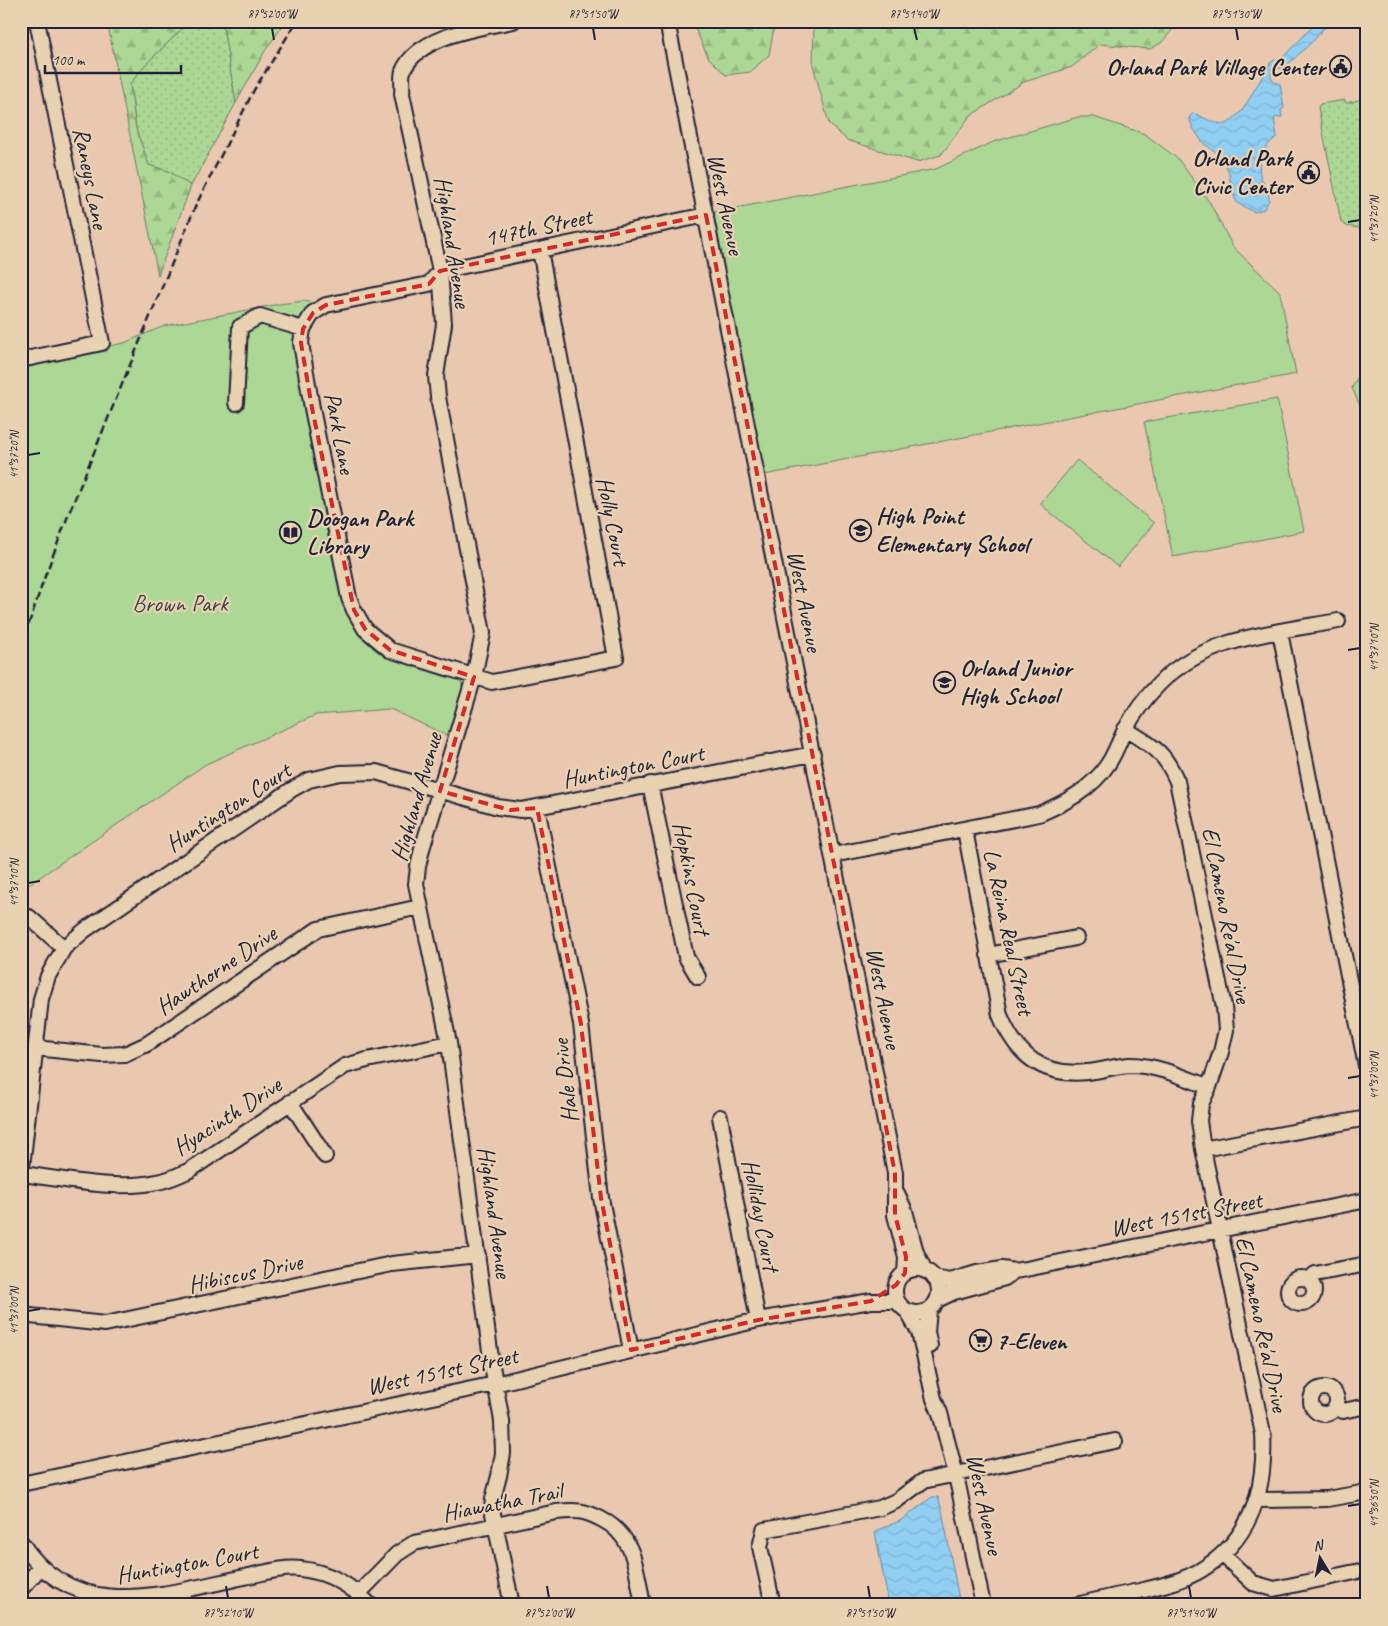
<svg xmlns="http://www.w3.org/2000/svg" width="1388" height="1626" font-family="Caveat,sans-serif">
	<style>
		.grass { fill: url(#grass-dots); stroke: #687c68 }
		.forest { fill: url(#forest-firs); stroke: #687c68 }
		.green { fill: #add795; stroke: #687c68 }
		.water { fill: url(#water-waves); stroke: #658aa9 }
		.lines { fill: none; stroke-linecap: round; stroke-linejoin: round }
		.minor-casing { stroke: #22223b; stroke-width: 18 }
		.minor { stroke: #e9d2b2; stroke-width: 14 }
		.rail { stroke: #22223b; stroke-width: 2.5; stroke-dasharray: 8 4; stroke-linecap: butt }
		.marked { fill: none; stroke: #d62828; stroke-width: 4; stroke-dasharray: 10 6; stroke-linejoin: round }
		.ticks { fill: none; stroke: #22223b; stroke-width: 2 }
		.labels { text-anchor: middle; stroke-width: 4.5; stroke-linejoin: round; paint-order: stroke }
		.poi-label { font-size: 24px; font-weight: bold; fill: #22223b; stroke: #e9d2b2; text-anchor: start }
		.street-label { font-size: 24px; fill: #22223b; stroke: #e9d2b2 }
		.park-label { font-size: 24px; fill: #3e464d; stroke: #e9d2b2 }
		.neatline { fill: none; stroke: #22223b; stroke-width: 2 }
		.ticks-label { font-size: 12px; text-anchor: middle; fill: #22223b }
	</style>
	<defs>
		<pattern id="grass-dots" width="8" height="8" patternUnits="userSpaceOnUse" patternTransform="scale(1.25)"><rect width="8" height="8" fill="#add795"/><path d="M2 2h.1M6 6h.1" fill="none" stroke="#95b881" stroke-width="1.8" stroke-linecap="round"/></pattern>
		<pattern id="forest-firs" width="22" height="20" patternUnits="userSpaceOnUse" patternTransform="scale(1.25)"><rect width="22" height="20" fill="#add795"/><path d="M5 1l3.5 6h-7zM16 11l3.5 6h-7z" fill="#95b881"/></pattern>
		<pattern id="water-waves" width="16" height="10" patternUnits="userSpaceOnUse" patternTransform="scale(1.25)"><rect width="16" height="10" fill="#91cff2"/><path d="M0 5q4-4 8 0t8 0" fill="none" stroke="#7db1d0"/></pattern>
	</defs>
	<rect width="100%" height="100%" fill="#eac8b0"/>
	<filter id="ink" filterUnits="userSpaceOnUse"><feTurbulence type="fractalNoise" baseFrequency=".02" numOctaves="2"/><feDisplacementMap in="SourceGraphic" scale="10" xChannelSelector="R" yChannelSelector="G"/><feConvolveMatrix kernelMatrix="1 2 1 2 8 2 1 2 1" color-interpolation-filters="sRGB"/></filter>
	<g filter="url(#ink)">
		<!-- grass -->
		<path class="grass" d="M 190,21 L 222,21 L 236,103 L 191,186 L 168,171 L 149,166 L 136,129 L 130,84 L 145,65 Z
			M 1367,98 L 1367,235 L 1363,236 L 1359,228 L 1346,226 L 1341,222 L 1318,107 L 1320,104 L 1345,100 L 1346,103 Z"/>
		<!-- forest -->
		<path class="forest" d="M 107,21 L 190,21 L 145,65 L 130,84 L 136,129 L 149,165 L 168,171 L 191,186 L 158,275 Z
			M 222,21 L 286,21 L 265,51 L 236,103 Z
			M 689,21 L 775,21 L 769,55 L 750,72 L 726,75 L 708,57 L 693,24 Z
			M 814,21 L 1180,21 L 1161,43 L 1150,49 L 1100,44 L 1072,67 L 1024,82 L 970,116 L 941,155 L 917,162 L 847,140 L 829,124 L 813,65 Z
			M 1367,367 L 1367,421 L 1352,388 L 1362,368 Z"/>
		<!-- green -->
		<path class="green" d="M 1078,117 L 1094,117 L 1145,134 L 1178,159 L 1210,203 L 1233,247 L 1280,292 L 1296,374 L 764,475 L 710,213 L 936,169 L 993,142 Z
			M 304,301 L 316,303 C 300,316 294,330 294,351 C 301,384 308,417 314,451 C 324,503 332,613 373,648 C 384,658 427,671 443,676 C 449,678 455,678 461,680 L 463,691 L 448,736 L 390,709 L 316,715 L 206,764 L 21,890 L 21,364 L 124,343 L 164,326 L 279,304 Z
			M 1277,399 L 1304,531 L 1173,557 L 1144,422 Z
			M 1077,460 L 1154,523 L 1118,567 L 1040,504 Z"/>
		<!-- water -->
		<path class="water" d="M 1318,21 L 1335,21 L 1323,29 L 1314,40 L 1284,68 L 1275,68 C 1270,72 1269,77 1274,82 L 1280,84 L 1284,108 L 1281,110 L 1282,117 L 1274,118 L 1277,137 C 1265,145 1257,159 1260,174 C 1262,183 1269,190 1269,200 L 1264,209 L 1254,212 L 1237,203 L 1231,188 L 1229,172 L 1220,155 L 1203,143 L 1193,128 L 1189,118 L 1193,113 C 1207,118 1211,124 1227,124 L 1242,111 L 1271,62 L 1285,55 Z
			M 932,1497 L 938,1497 L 942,1510 L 960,1605 L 889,1605 L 875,1532 L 879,1529 L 900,1521 Z"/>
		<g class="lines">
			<defs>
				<path id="minor" d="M 667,21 L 895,1173 L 895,1215 L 906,1257 L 905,1273
					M 540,250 L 616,658 L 492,682 L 390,650 L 365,629 L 354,610 L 349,598 L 312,408 L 301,343 L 303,329 L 313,313 L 326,305 L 429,284 L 440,271 L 706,215
					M 21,360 L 102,343 L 37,21
					M 236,403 L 240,327 L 260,316 L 303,329
					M 1280,632 L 1367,1071
					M 650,784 L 686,957 L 698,977
					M 537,808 L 581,1024 L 601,1198 L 631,1350
					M 965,830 L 1000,1015 C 1016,1055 1042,1077 1087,1072 C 1101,1071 1115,1066 1129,1065 C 1157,1065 1183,1077 1209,1087
					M 833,855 L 1039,814 C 1065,803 1092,789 1108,764 C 1115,754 1119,741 1125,730 C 1134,713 1145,698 1159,684 C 1204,637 1277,632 1338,621
					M 29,917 L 64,948
					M 988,955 L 1076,938
					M 35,1048 L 102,1055 L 125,1054 L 147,1044 L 318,929 L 420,907
					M 290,1102 L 325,1156
					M 720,1117 L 758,1320
					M 1203,1149 L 1367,1118
					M 22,1174 C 61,1179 118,1191 157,1182 C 169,1180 179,1175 190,1170 L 345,1066 L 367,1060 L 449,1043
					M 21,1176 L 41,999 L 48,976 L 64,948 L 85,930 L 291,790 L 309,780 L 340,773 L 376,772 L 498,807 L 521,810 L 813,754
					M 897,1193 L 905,1211 L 916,1252 L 925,1271
					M895 1291a22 22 0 1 1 44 0a22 22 0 1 1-44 0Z
					M1288 1291a13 13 0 1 1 26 0a13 13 0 1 1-26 0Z
					M 934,1278 L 950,1281 L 977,1273 L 1002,1269 L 1014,1271 L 1026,1269 L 1367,1200
					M 1309,1280 L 1315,1274 L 1367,1264
					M 937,1300 L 954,1292 L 1005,1278 L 1014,1271
					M 929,1310 L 927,1332 L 930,1346
					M 907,1311 L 919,1332 L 934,1399 L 940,1413 L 956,1475 L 983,1605
					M 21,1315 L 105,1324 L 392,1264 L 478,1255
					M1311 1401a13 13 0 1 1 26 0a13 13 0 1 1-26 0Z
					M 1336,1406 L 1343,1411 L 1367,1406
					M 21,1484 L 495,1384 L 758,1320 L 871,1301 L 897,1301
					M 1256,1500 L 1327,1499 L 1367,1492
					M 21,1542 C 74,1626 165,1593 245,1577 C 263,1573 283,1567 301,1569 C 328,1572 351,1585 370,1605
					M 1223,1555 L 1253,1583 L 1274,1589 L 1355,1572
					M 21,1589 L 41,1567
					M 359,1593 L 397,1554 L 414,1543 L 556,1512 C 575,1510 584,1510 601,1519 C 636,1536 636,1571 643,1605
					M 512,1605 L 492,1509 L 493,1499 L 499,1476 L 503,1453 L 502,1421 L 492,1366 L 449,1043 L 416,884 L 418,867 L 422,849 L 474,677 L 483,633 L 438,397 L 436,376 L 444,324 L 440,271 L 402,94 C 403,87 401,77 403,71 C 418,35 480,28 513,21
					M 773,1605 L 760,1547 L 764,1530 L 880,1508 L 896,1501 L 923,1481 L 1115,1441
					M 1076,1605 C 1097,1600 1118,1595 1140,1591 C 1160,1586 1183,1581 1201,1570 C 1251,1540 1266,1489 1263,1434 L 1203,1149 L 1199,1121 L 1201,1104 L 1209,1087 L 1221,1052 L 1226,1030 L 1224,1007 L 1177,781 C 1163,750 1154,747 1125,729"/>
			</defs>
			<!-- minor casing -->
			<use href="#minor" class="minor-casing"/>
			<!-- minor -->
			<use href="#minor" class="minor"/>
			<!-- rail -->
			<path class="rail" d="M 21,647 L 44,579 L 69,513 L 196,205 L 254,90 L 297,21"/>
		</g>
	</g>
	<!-- marked area -->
	<path class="marked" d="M 706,215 L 895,1173 L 895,1215 L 906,1257 L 905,1273 L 896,1285 L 871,1301 L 758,1320 L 631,1350 L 601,1198 L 581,1024 L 537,808 L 510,810 L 440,791 L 474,677 L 390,650 L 365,629 L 354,610 L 312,408 L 301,343 L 303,329 L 313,313 L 326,305 L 429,284 L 440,271 Z"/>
	<!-- ticks -->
	<path class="ticks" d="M 272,28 L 274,40M 593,28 L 595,40M 914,28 L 917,40M 1236,28 L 1238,40M 1348,222 L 1360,220M 28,455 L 40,453M 1348,650 L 1360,648M 28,883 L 40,881M 1348,1078 L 1360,1076M 28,1311 L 40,1309M 1348,1506 L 1360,1504M 226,1586 L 228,1598M 547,1586 L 549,1598M 868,1586 L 870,1598M 1189,1586 L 1191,1598"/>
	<!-- icons -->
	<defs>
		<symbol id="civic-ring" viewBox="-11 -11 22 22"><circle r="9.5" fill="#e9d2b2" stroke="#22223b" stroke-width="1.5"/><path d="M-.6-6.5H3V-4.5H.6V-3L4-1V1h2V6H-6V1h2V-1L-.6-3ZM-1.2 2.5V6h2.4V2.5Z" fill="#22223b"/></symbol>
		<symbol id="school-ring" viewBox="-11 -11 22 22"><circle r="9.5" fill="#e9d2b2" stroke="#22223b" stroke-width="1.5"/><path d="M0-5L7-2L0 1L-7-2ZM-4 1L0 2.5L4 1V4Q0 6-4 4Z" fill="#22223b"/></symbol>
		<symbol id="library-ring" viewBox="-11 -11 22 22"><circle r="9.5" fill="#e9d2b2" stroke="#22223b" stroke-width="1.5"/><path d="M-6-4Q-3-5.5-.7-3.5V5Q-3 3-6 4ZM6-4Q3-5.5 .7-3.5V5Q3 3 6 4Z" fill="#22223b"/></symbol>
		<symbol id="supermarket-ring" viewBox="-11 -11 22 22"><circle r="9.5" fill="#e9d2b2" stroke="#22223b" stroke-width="1.5"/><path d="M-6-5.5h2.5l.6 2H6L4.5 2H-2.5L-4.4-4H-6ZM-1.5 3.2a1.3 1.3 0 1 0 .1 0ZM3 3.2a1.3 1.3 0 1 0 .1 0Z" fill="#22223b"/></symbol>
	</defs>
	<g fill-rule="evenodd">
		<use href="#civic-ring" x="1328" y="54" width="25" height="25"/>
		<use href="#civic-ring" x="1296" y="160" width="25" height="25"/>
		<use href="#school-ring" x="848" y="518" width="25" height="25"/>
		<use href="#library-ring" x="278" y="520" width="25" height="25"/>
		<use href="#school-ring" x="932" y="670" width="25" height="25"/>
		<use href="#supermarket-ring" x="968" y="1328" width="25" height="25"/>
	</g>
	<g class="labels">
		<!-- poi labels -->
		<g class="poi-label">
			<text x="1325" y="75" text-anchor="end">Orland Park Village Center</text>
			<text x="1292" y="166" text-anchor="end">Orland Park<tspan x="1292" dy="28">Civic Center</tspan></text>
			<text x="876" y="524">High Point<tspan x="876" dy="28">Elementary School</tspan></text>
			<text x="307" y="526">Doogan Park<tspan x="307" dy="28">Library</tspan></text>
			<text x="960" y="676">Orland Junior<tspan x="960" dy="28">High School</tspan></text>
			<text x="996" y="1349">7-Eleven</text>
		</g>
		<!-- street labels -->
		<g class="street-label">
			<text transform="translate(91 178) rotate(79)" y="8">Raneys Lane</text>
			<text transform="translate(726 204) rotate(78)" y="8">West Avenue</text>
			<text transform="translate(538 227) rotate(-12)" y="8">147th Street</text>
			<text transform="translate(453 242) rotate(81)" y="8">Highland Avenue</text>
			<text transform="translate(340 433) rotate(79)" y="8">Park Lane</text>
			<text transform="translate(613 521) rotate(79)" y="8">Holly Court</text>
			<text transform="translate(805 601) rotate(79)" y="8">West Avenue</text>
			<text transform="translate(633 766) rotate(-11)" y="8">Huntington Court</text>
			<text transform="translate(416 797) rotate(-74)" y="8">Highland Avenue</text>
			<text transform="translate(228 807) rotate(-33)" y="8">Huntington Court</text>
			<text transform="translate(692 878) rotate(79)" y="8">Hopkins Court</text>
			<text transform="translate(1227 915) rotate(79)" y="8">El Cameno Re'al Drive</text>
			<text transform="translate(1009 932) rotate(78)" y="8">La Reina Real Street</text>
			<text transform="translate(216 970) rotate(-34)" y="8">Hawthorne Drive</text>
			<text transform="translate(884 998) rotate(79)" y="8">West Avenue</text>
			<text transform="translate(565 1081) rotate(-97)" y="8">Hale Drive</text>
			<text transform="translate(227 1116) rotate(-33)" y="8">Hyacinth Drive</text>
			<text transform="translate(495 1212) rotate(82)" y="8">Highland Avenue</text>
			<text transform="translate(1186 1214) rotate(-11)" y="8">West 151st Street</text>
			<text transform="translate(761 1215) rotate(79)" y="8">Holliday Court</text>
			<text transform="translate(245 1273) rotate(-12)" y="8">Hibiscus Drive</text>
			<text transform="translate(1262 1324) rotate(78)" y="8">El Cameno Re'al Drive</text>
			<text transform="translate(442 1371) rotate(-12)" y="8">West 151st Street</text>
			<text transform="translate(502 1502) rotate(-11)" y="8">Hiawatha Trail</text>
			<text transform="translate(985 1504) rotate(78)" y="8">West Avenue</text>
			<text transform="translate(187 1563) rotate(-10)" y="8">Huntington Court</text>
		</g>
		<!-- park labels -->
		<g class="park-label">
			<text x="180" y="611">Brown Park</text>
		</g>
	</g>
	<!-- margin -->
	<rect width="1388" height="1626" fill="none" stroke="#e9d2b2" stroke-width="55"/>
	<!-- north arrow -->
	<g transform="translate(1320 1558) rotate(350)" stroke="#e9d2b2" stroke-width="4" paint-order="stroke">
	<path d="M0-4L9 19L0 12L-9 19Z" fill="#22223b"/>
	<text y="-8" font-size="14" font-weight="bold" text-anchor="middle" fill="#22223b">N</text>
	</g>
	<!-- scale -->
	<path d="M45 65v8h136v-8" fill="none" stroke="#22223b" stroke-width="2.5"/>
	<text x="52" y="65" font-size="15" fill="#22223b" stroke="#e9d2b2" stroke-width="4" paint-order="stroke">100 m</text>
	<rect x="28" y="28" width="1332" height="1570" class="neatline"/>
	<g class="ticks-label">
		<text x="272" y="18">87°52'00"W</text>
		<text x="593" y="18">87°51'50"W</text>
		<text x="914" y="18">87°51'40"W</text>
		<text x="1236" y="18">87°51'30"W</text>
		<text transform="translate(1374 220) rotate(-90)" y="4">41°37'20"N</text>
		<text transform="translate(14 455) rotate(-90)" y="4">41°37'20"N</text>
		<text transform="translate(1374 648) rotate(-90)" y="4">41°37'10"N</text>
		<text transform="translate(14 883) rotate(-90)" y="4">41°37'10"N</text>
		<text transform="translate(1374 1076) rotate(-90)" y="4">41°37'00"N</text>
		<text transform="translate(14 1311) rotate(-90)" y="4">41°37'00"N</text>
		<text transform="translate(1374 1504) rotate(-90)" y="4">41°36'50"N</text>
		<text x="228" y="1617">87°52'10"W</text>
		<text x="549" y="1617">87°52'00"W</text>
		<text x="870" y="1617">87°51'50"W</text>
		<text x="1191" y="1617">87°51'40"W</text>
	</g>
</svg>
